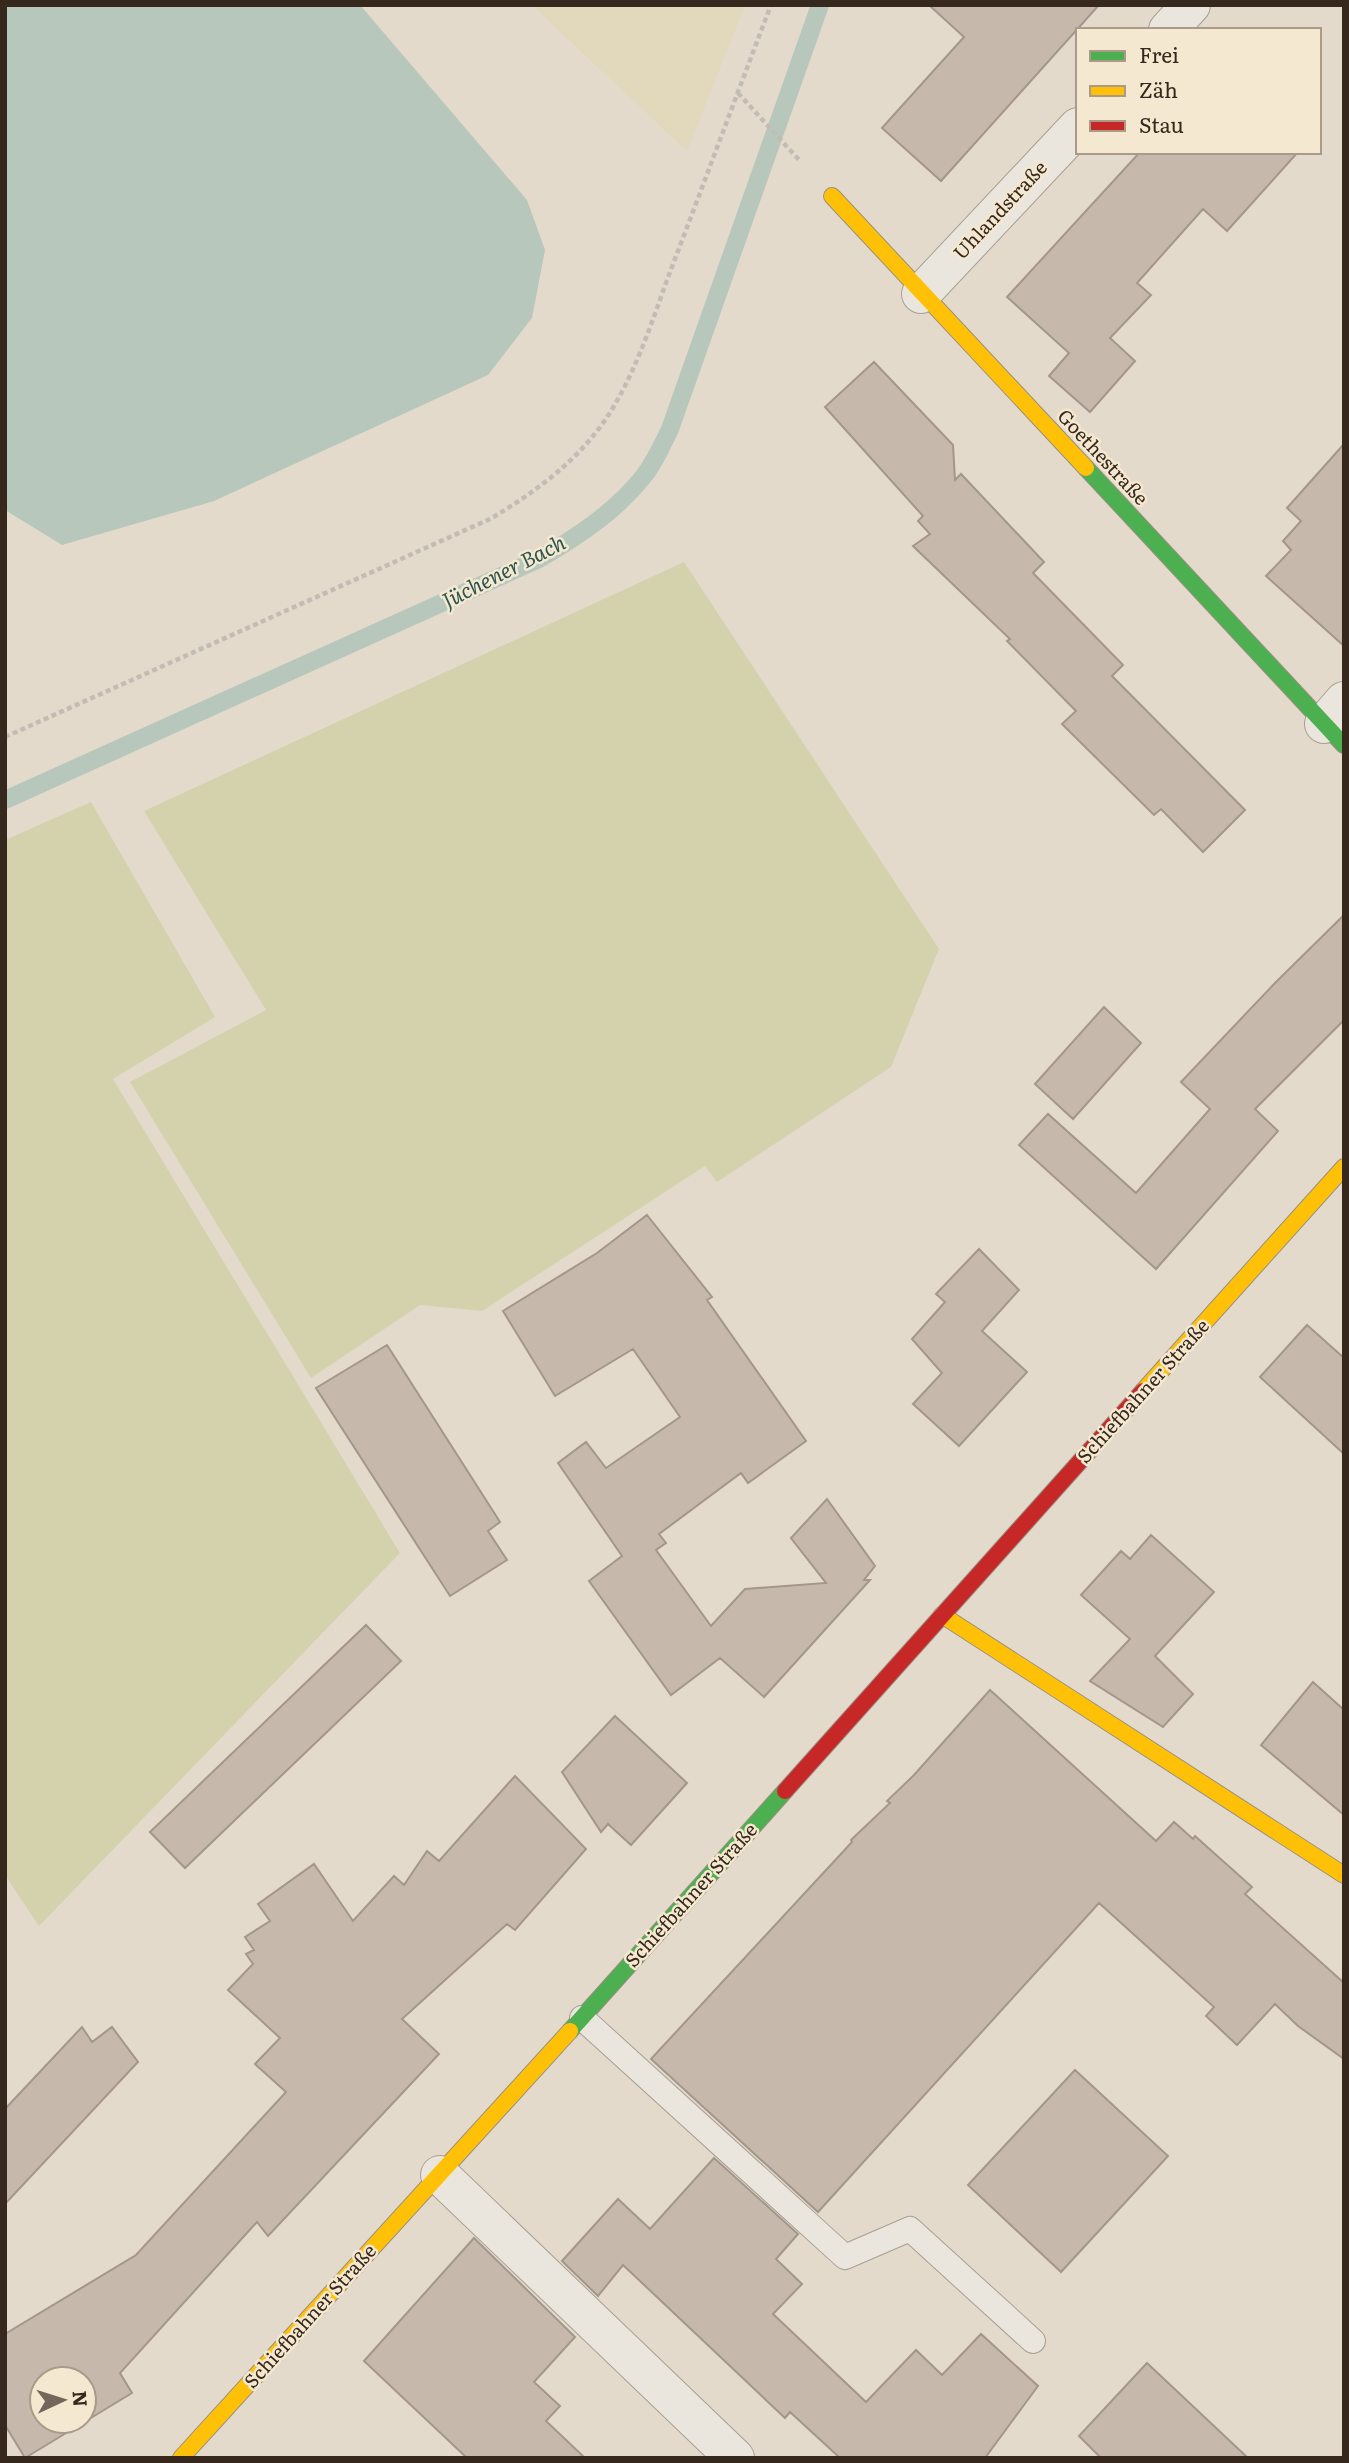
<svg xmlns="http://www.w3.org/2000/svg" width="1349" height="2463" font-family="Literata,serif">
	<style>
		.farmland { fill: #e2d8bb }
		.green { fill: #d4d2ad }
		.water { fill: #b7c7bc }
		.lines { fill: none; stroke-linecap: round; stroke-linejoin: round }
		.stream { stroke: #b7c7bc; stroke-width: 18 }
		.building { fill: #c7b8ac; stroke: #a3968b; stroke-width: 2; fill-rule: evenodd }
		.lane-casing { stroke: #a89f95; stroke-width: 26 }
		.street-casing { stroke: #a89f95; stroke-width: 40 }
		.fast-casing { stroke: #988f84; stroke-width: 18 }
		.slow-casing { stroke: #988f84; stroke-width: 18 }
		.jam-casing { stroke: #988f84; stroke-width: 18 }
		.path { stroke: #c3bcb4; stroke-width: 4.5; stroke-dasharray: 5 3.5; stroke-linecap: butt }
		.lane { stroke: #ebe6dd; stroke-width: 24 }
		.street { stroke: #ebe6dd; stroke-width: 38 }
		.fast { stroke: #4caf50; stroke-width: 16 }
		.slow { stroke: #ffc107; stroke-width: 16 }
		.jam { stroke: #c62828; stroke-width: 16 }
		.labels { text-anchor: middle; stroke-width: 5; stroke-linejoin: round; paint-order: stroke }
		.street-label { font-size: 19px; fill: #36281d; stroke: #f5e8d0 }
		.water-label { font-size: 21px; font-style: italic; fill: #2c5651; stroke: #f5e8d0 }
	</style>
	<rect width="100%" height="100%" fill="#e3dacb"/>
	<!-- farmland -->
	<path class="farmland" d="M 532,5 L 745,5 L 687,151 Z"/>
	<!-- green -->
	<path class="green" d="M 684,562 L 939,949 L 891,1067 L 717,1182 L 705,1166 L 482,1311 L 420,1305 L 311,1378 L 130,1082 L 266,1010 L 144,811 Z
		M 91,802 L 215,1017 L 113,1079 L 400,1553 L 39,1926 L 5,1875 L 5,840 Z"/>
	<!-- water -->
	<path class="water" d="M 5,5 L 360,5 L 527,200 L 545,250 L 532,318 L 488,375 L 214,501 L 62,545 L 5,510 Z"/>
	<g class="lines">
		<!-- stream -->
		<path class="stream" d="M 5,800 L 539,559 C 577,537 615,512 643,477 C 654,463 662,446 670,429 L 820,5"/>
	</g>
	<!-- building -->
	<path class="building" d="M 929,5 L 1099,5 L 941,181 L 882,128 L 964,37 Z
		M 1140,152 L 1298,152 L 1227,231 L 1203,209 L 1137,283 L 1151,295 L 1110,338 L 1135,361 L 1090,412 L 1049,376 L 1069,353 L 1007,297 Z
		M 874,362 L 953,445 L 955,480 L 961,474 L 1044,562 L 1033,573 L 1123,665 L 1112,676 L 1245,810 L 1203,852 L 1161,809 L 1154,815 L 1062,724 L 1076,711 L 1007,641 L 1010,639 L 913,546 L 930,534 L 918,521 L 923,516 L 825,407 Z
		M 1344,444 L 1344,646 L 1266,576 L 1291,550 L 1283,541 L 1301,521 L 1287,508 Z
		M 1344,915 L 1344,1020 L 1255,1109 L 1278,1131 L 1156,1269 L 1019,1145 L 1048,1114 L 1136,1193 L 1210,1109 L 1181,1082 L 1275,983 Z
		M 1104,1007 L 1141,1043 L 1073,1119 L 1035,1084 Z
		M 647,1215 L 712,1297 L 707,1300 L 806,1441 L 748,1483 L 741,1473 L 659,1534 L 666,1543 L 656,1550 L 711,1626 L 745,1589 L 826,1583 L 791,1538 L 827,1499 L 875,1566 L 864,1580 L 870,1580 L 764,1697 L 720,1658 L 671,1695 L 589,1581 L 622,1556 L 558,1463 L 586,1442 L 606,1468 L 680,1417 L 633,1349 L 555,1396 L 503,1311 L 597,1253 Z
		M 979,1249 L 1019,1290 L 982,1331 L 1027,1372 L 959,1446 L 913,1404 L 942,1373 L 912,1339 L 945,1302 L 936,1294 Z
		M 1307,1325 L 1344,1358 L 1344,1454 L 1260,1377 Z
		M 387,1345 L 500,1522 L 488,1531 L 507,1560 L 450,1596 L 316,1388 Z
		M 1151,1535 L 1214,1592 L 1155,1656 L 1193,1694 L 1163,1727 L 1090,1681 L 1130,1639 L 1081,1595 L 1121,1551 L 1130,1559 Z
		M 366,1625 L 401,1661 L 185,1868 L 150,1832 Z
		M 1313,1682 L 1344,1710 L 1344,1815 L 1261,1745 Z
		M 990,1690 L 1156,1841 L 1174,1822 L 1193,1839 L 1195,1836 L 1252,1887 L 1245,1894 L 1344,1983 L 1344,2059 L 1298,2026 L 1275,2004 L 1237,2045 L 1206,2016 L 1214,2007 L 1099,1903 L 818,2212 L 651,2059 L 852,1842 L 851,1840 L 890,1803 L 887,1801 L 914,1775 Z
		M 615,1716 L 687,1783 L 631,1845 L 608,1824 L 601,1832 L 562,1772 Z
		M 515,1776 L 586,1849 L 515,1930 L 507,1924 L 402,2019 L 439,2054 L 268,2236 L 257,2222 L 120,2373 L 132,2393 L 25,2458 L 5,2425 L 5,2334 L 136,2255 L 286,2092 L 255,2064 L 280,2038 L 228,1990 L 253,1964 L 246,1954 L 254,1950 L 245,1937 L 270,1921 L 258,1904 L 314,1864 L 353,1921 L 394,1876 L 404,1885 L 427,1851 L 439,1861 ZM 42,2379 L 84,2379 L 84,2421 L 42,2421 Z
		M 82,2027 L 92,2042 L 112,2027 L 138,2062 L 5,2204 L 5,2109 Z
		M 1075,2070 L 1168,2156 L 1061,2272 L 968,2185 Z
		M 714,2158 L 798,2234 L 776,2259 L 802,2284 L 773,2314 L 866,2402 L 916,2350 L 942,2375 L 981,2334 L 1038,2386 L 985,2458 L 840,2458 L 790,2412 L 785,2418 L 623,2265 L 598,2296 L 562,2261 L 618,2199 L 650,2229 Z
		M 474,2238 L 575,2337 L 534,2382 L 560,2406 L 546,2421 L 585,2458 L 467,2458 L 364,2361 Z
		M 1147,2363 L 1248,2458 L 1101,2458 L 1079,2436 Z"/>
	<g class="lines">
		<defs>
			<path id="lane" d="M 582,2018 L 845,2257 L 910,2229 L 1033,2341"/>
			<path id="street" d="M 1168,30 L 1191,5
				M 921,294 L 1078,127
				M 1324,724 L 1344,701
				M 440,2175 L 735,2458"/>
			<path id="fast" d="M 1086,468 L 1344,745
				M 570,2031 L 785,1791"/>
			<path id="slow" d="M 832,196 L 1086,468
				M 1143,1391 L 1344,1167
				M 942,1615 L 1344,1875
				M 181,2458 L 570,2031"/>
			<path id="jam" d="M 785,1791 L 1143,1391"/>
		</defs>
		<!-- lane casing -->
		<use href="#lane" class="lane-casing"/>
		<!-- street casing -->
		<use href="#street" class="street-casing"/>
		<!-- fast casing -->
		<use href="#fast" class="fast-casing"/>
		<!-- slow casing -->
		<use href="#slow" class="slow-casing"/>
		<!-- jam casing -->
		<use href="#jam" class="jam-casing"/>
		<!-- path -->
		<path class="path" d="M 738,93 L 801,162
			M 5,737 L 490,519 C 532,494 574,464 603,423 C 636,376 653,317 673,264 C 706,178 738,91 771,5"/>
		<!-- lane -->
		<use href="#lane" class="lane"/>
		<!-- street -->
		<use href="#street" class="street"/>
		<!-- fast -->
		<use href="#fast" class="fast"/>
		<!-- slow -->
		<use href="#slow" class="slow"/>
		<!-- jam -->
		<use href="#jam" class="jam"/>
	</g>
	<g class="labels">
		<!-- street labels -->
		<g class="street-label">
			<text transform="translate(1000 210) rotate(-47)" y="7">Uhlandstraße</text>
			<text transform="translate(1103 457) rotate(47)" y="7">Goethestraße</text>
			<text transform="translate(1143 1391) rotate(-48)" y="7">Schiefbahner Straße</text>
			<text transform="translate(691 1895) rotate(-48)" y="7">Schiefbahner Straße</text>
			<text transform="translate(310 2316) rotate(-48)" y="7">Schiefbahner Straße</text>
		</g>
		<!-- water labels -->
		<g class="water-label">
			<text transform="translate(504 572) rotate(-27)" y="7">Jüchener Bach</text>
		</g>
	</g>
	<!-- border -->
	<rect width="1349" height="2463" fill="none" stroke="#36281d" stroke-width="14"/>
	<!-- legend -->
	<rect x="1076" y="28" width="245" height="126" fill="#f5e8d0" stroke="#a99b88" stroke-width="2"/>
	<rect x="1090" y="51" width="35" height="10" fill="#4caf50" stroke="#a99b88" stroke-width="2"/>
	<text x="1139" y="63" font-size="21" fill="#36281d">Frei</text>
	<rect x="1090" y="86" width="35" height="10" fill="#ffc107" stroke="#a99b88" stroke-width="2"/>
	<text x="1139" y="98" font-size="21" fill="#36281d">Zäh</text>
	<rect x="1090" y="121" width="35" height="10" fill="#c62828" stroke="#a99b88" stroke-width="2"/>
	<text x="1139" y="133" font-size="21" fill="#36281d">Stau</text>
	<!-- north arrow -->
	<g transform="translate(63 2400) rotate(86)"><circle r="33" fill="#f5e8d0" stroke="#a99b88" stroke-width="2"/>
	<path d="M0-5L12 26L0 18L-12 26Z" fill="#73665a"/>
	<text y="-10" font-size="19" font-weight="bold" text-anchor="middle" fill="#36281d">N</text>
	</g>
</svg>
